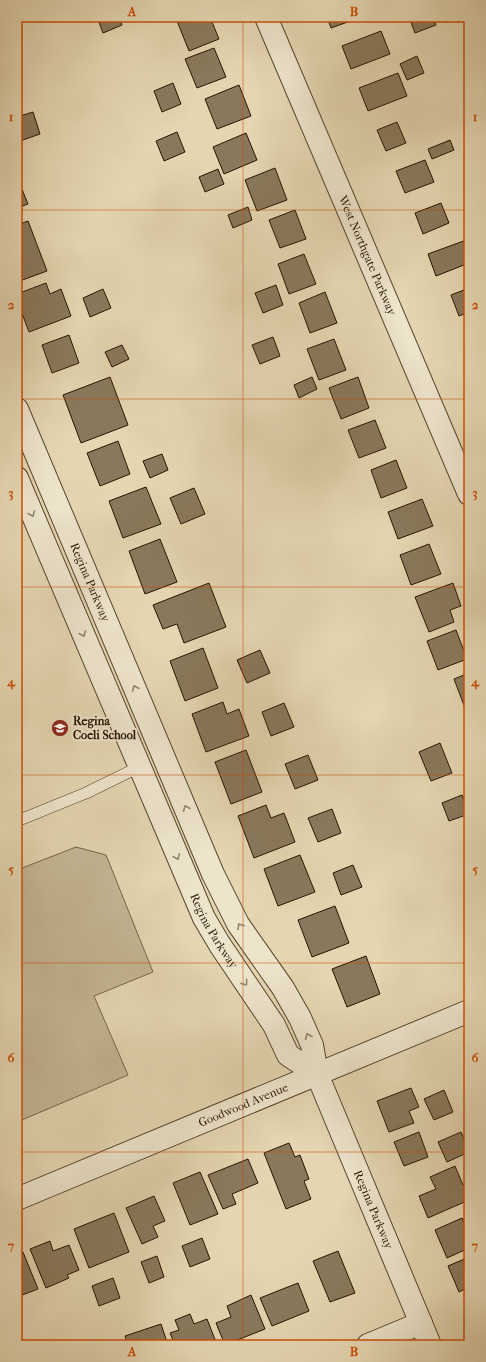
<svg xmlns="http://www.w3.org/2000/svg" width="486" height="1362" font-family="'IM FELL French Canon',serif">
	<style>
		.green { fill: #c4b593; stroke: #76644a }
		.building { fill: #89795c; stroke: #271400 }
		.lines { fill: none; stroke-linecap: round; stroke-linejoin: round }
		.lane-casing { stroke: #56442c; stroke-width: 12 }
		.street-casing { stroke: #56442c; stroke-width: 24 }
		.lane { stroke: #ede4cc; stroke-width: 11 }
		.street { stroke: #ede4cc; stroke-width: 22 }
		.oneway { stroke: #948670 }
		.grid { fill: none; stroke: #cb4f0a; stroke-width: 1; stroke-opacity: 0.55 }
		.labels { text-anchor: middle; stroke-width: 4; stroke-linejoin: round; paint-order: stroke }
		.street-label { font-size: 12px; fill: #271400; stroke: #ede4cc }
		.poi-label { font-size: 12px; font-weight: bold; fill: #271400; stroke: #ede4cc; text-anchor: start }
		.neatline { fill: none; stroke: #cb4f0a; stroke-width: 1.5 }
		.grid-label { font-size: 13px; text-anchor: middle; font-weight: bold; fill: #cb4f0a }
	</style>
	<rect width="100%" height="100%" fill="#e4d6b1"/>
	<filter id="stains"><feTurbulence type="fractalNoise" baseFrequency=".005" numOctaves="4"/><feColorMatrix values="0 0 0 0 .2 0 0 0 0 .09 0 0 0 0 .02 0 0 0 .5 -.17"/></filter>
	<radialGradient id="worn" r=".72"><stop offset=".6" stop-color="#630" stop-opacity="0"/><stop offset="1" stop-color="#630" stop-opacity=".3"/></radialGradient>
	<!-- green -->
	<path class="green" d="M 76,847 L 106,855 L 153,972 L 94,996 L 128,1075 L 17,1122 L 17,870 Z"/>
	<!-- building -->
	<path class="building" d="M 97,17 L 119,17 L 122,25 L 103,33 Z
		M 187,17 L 210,17 L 219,39 L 189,51 L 177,21 Z
		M 327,17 L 359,17 L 359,18 L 331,28 Z
		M 409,17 L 433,17 L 436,25 L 415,33 Z
		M 381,31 L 390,54 L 351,69 L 342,46 Z
		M 214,48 L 226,77 L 197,88 L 185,59 Z
		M 417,56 L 424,73 L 407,80 L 400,64 Z
		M 398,73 L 407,96 L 368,111 L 359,88 Z
		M 173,83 L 181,104 L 162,112 L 154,91 Z
		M 239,85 L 251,116 L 217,129 L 205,99 Z
		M 33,112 L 40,134 L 20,141 L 17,132 L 17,117 Z
		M 397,122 L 406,143 L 386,151 L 377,130 Z
		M 177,132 L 185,152 L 164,161 L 156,141 Z
		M 246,133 L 257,160 L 224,174 L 213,147 Z
		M 450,140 L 454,150 L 432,159 L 428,149 Z
		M 425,160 L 434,182 L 405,193 L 396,171 Z
		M 275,168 L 287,200 L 257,211 L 245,180 Z
		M 218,169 L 224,184 L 205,192 L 199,177 Z
		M 17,177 L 28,204 L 17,208 Z
		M 441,203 L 449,223 L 423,234 L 415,213 Z
		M 248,207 L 252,220 L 233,228 L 228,215 Z
		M 295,210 L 306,239 L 280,248 L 269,220 Z
		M 28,221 L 47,271 L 17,282 L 17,225 Z
		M 469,239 L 469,263 L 436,276 L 428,254 Z
		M 304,254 L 316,284 L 289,294 L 278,264 Z
		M 46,283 L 50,294 L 61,289 L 71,316 L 29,332 L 17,300 L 17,294 Z
		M 276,285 L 283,305 L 263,313 L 255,293 Z
		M 469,288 L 469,312 L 459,316 L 451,295 Z
		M 103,289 L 111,308 L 90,317 L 83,298 Z
		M 325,292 L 337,323 L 310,333 L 299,303 Z
		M 69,335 L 79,363 L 52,373 L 42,345 Z
		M 273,337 L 280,356 L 260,364 L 252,345 Z
		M 334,339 L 346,370 L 319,380 L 307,349 Z
		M 122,345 L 129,359 L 112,367 L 105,352 Z
		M 110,377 L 128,425 L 81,443 L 63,395 Z
		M 312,377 L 317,389 L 299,398 L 294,385 Z
		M 358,377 L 369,408 L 341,419 L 329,388 Z
		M 375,420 L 386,448 L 359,458 L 348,430 Z
		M 118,441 L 130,474 L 100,486 L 87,453 Z
		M 162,454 L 168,470 L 150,478 L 143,461 Z
		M 396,460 L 407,488 L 381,498 L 371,470 Z
		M 146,487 L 161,524 L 123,538 L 109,501 Z
		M 194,488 L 205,514 L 181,524 L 170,498 Z
		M 422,499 L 433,526 L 398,539 L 388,512 Z
		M 160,539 L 177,582 L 145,594 L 129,551 Z
		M 429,544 L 441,574 L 411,585 L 400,555 Z
		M 209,583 L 226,627 L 184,643 L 177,624 L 163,629 L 153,605 Z
		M 453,583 L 461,606 L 450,610 L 454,622 L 429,632 L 415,597 Z
		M 456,630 L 467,659 L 438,670 L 427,641 Z
		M 203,648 L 218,688 L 185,701 L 170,661 Z
		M 260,650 L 270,673 L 247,683 L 237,660 Z
		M 469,673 L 469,707 L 465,708 L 454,679 Z
		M 223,702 L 227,714 L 239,709 L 249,736 L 206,752 L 192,714 Z
		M 284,703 L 294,727 L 271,736 L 262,712 Z
		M 440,743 L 452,773 L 431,781 L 419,752 Z
		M 246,750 L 262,792 L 231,804 L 215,762 Z
		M 308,755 L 318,780 L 295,789 L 285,764 Z
		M 462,795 L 469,814 L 449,821 L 442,803 Z
		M 266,805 L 271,818 L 284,813 L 295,842 L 254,858 L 238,816 Z
		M 332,809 L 341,833 L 318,842 L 308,818 Z
		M 300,855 L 315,892 L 278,906 L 264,869 Z
		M 353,865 L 362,887 L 341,895 L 333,873 Z
		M 335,906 L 349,943 L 312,957 L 298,920 Z
		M 366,956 L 380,994 L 347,1007 L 332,969 Z
		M 411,1088 L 419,1107 L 409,1111 L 414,1123 L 389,1132 L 377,1101 Z
		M 444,1090 L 453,1112 L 434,1120 L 424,1099 Z
		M 419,1132 L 428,1157 L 404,1166 L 394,1142 Z
		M 461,1132 L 469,1152 L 447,1162 L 438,1142 Z
		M 289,1143 L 295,1157 L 300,1155 L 309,1179 L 304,1181 L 311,1199 L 286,1209 L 264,1153 Z
		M 248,1159 L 258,1183 L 232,1194 L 236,1204 L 223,1209 L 208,1175 Z
		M 455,1166 L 463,1185 L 469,1182 L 469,1200 L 428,1218 L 419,1196 L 436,1189 L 430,1177 Z
		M 200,1172 L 218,1214 L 190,1225 L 173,1183 Z
		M 154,1196 L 165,1221 L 153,1226 L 158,1237 L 142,1244 L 126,1208 Z
		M 114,1213 L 129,1252 L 89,1268 L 74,1229 Z
		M 462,1218 L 469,1235 L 469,1248 L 447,1258 L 435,1230 Z
		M 202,1238 L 210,1259 L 190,1267 L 182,1246 Z
		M 50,1241 L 53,1251 L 69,1245 L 79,1270 L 67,1275 L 69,1278 L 46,1288 L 30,1249 Z
		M 338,1251 L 355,1293 L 330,1302 L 313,1261 Z
		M 23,1252 L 38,1289 L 17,1297 L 17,1254 Z
		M 157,1256 L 164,1277 L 149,1283 L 141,1262 Z
		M 469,1257 L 469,1287 L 459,1292 L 448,1266 Z
		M 113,1278 L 120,1298 L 99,1306 L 92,1286 Z
		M 298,1283 L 309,1311 L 272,1326 L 260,1298 Z
		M 251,1295 L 265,1329 L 225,1345 L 216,1323 L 231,1317 L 227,1306 Z
		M 190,1314 L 194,1324 L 207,1319 L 216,1342 L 210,1345 L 175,1345 L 170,1333 L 179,1330 L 175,1320 Z
		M 161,1324 L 168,1345 L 128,1345 L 125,1336 Z"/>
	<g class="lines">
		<defs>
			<path id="lane" d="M 17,821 L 86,793 L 139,767"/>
			<g id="street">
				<path id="s1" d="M 266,17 L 469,494"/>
				<path id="s2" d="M 17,409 L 213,874 L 238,924 L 283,988 L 300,1018 L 312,1045 L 317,1074 L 430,1345"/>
				<path id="s3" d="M 17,478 L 204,918 L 220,945 L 274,1025 L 288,1055 L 317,1074"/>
				<path id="s4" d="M 17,1199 L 469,1011"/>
				<path d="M 368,1345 L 421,1323"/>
			</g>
		</defs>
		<!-- lane casing -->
		<use href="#lane" class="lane-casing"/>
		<!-- street casing -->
		<use href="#street" class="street-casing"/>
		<!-- lane -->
		<use href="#lane" class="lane"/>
		<!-- street -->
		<use href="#street" class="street"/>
	</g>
	<!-- one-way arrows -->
	<defs><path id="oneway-chevron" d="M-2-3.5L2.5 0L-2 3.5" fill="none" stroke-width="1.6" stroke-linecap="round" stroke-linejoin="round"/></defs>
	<g class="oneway">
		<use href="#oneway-chevron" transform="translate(32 514) rotate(67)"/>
		<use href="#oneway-chevron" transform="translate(83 634) rotate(67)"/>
		<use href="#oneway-chevron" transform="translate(135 688) rotate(-113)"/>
		<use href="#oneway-chevron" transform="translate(186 808) rotate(-113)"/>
		<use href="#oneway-chevron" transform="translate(177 857) rotate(67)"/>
		<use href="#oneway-chevron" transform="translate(240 926) rotate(-122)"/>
		<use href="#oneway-chevron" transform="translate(245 983) rotate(54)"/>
		<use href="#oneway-chevron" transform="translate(308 1036) rotate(-113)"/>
	</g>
	<!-- grid -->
	<path class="grid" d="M 243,17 L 243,1345M 17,210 L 469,210M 17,399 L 469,399M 17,587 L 469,587M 17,775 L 469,775M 17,963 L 469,963M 17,1152 L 469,1152"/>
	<!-- icons -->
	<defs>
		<symbol id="school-disc" viewBox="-11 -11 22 22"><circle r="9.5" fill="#8f2418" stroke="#ede4cc"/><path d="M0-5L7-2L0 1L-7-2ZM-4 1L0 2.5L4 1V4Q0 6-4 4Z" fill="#fff"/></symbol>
	</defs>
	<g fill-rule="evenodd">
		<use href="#school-disc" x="50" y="718" width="20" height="20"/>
	</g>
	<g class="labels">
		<!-- street labels -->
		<g class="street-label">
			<text dy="4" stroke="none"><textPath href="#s1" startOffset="259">West Northgate Parkway</textPath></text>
			<text dy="4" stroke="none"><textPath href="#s2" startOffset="188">Regina Parkway</textPath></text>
			<text dy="4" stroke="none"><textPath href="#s3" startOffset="494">Regina Parkway</textPath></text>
			<text dy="4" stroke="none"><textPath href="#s4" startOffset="245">Goodwood Avenue</textPath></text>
			<text dy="4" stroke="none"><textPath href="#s2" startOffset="879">Regina Parkway</textPath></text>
		</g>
		<!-- poi labels -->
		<g class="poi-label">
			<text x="73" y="725">Regina<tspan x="73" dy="14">Coeli School</tspan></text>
		</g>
	</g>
	<!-- margin -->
	<rect width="486" height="1362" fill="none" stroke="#e4d6b1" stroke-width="44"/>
	<rect x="22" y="22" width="442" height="1318" class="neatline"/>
	<g class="grid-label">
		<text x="132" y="16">A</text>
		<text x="354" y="16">B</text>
		<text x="11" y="121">1</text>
		<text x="475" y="121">1</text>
		<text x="11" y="309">2</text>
		<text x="475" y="309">2</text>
		<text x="11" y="497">3</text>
		<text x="475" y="497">3</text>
		<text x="11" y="686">4</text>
		<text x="475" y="686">4</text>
		<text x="11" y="874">5</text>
		<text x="475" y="874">5</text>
		<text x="11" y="1062">6</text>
		<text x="475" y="1062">6</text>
		<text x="11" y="1250">7</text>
		<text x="475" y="1250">7</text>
		<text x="132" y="1356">A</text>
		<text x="354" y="1356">B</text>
	</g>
	<rect width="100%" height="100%" filter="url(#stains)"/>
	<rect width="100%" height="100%" fill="url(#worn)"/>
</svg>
